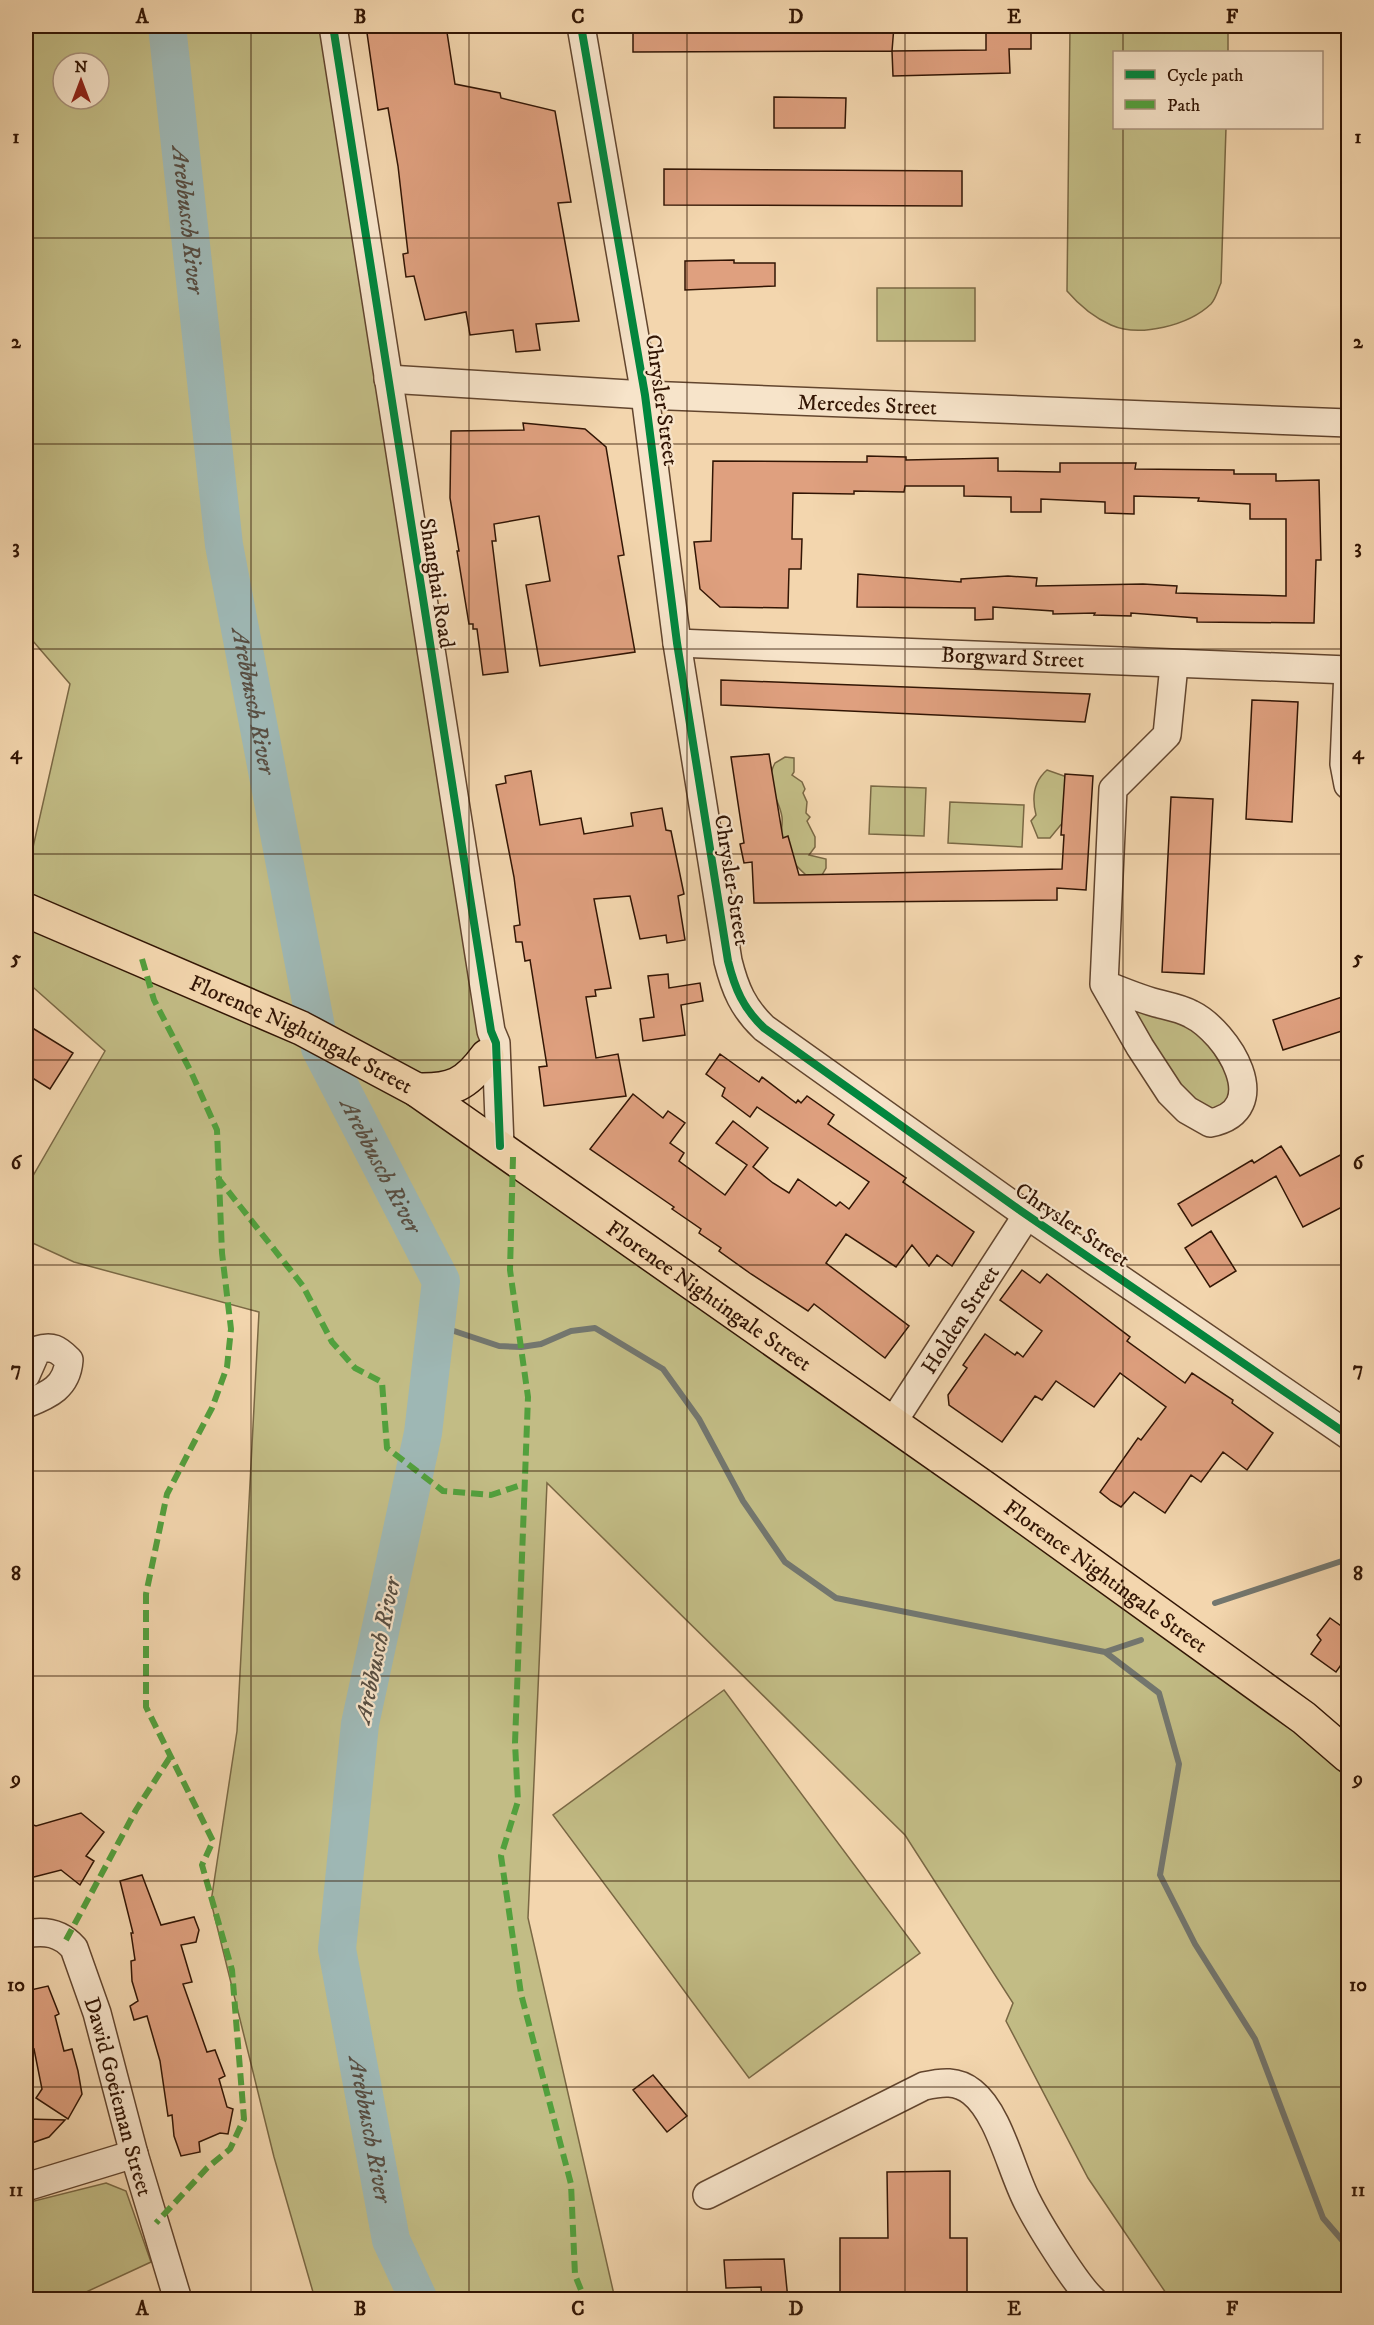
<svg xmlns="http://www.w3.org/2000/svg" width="1374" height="2325" font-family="'IM FELL DW Pica',serif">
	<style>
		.green { fill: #c2bc85; stroke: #7a6844; stroke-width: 1.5; fill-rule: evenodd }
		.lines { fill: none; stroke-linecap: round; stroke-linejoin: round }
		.stream { stroke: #73766e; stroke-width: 6 }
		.river { stroke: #9eb7b4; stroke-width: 38 }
		.building { fill: #dfa07f; stroke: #321504; stroke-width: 1.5 }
		.minor-casing { stroke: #62452e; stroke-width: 30 }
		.major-casing { stroke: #321504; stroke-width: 36 }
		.minor { stroke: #f7e4ca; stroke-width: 27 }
		.major { stroke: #f3d6ae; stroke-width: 33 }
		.quiet { stroke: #52a03d; stroke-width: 6; stroke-dasharray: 12 6; stroke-linecap: butt }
		.cycleway-casing { stroke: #f7e4ca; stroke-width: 11 }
		.cycleway { stroke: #00873e; stroke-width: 8 }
		.grid { fill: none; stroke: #321504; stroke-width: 1.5; stroke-opacity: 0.55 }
		.labels { text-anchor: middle; stroke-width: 4.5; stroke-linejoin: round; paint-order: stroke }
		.street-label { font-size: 22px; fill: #321504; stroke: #f7e4ca }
		.water-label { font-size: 24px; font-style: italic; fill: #584e42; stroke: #f7e4ca }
		.neatline { fill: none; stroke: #321504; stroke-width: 2 }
		.grid-label { font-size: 20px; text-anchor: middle; font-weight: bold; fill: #321504 }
	</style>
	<rect width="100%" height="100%" fill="#f3d6ae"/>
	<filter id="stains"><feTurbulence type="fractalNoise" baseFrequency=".00333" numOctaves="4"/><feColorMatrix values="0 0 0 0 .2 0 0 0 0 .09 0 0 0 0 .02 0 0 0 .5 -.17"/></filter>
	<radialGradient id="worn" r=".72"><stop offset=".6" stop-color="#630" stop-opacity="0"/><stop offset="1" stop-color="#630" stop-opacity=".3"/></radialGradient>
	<!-- green -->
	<path class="green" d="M 26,26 L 333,26 L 491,1031 L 438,1091 L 1348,1756 L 1348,2299 L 1170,2299 L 1088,2178 L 1006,2021 L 1013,2003 L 905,1835 L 547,1483 L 528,1918 L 615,2299 L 315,2299 L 274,2157 L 211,1902 L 237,1731 L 259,1312 L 74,1262 L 26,1240 L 26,1188 L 105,1051 L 26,981 L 26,878 L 70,684 L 26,633 ZM 63,63 L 99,63 L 99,99 L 63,99 Z
		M 1070,26 L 1228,26 L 1228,52 L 1114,52 L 1114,128 L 1226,128 L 1221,283 C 1218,289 1216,299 1211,304 C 1189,325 1140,338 1111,325 C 1093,317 1079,305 1067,291 Z
		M 877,288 L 975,288 L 975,341 L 877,341 Z
		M 785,757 L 794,758 L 794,772 L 792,775 L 802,782 L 805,789 L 803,793 L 807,802 L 806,813 L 810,817 L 807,821 L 815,837 L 815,847 L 809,855 L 826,859 L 826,868 L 822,875 L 806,875 C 797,867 785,854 782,841 C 780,833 783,825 782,817 C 779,797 763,785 775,763 Z
		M 1047,770 L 1067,777 L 1064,821 L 1050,838 L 1038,838 L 1031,821 L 1036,815 C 1032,799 1033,782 1047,770 Z
		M 871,786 L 926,788 L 924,836 L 869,834 Z
		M 950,802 L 1024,805 L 1022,847 L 948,843 Z
		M 1129,1001 L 1194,1020 L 1237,1091 L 1223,1119 L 1182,1105 Z
		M 724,1690 L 920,1953 L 749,2078 L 553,1815 Z
		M 106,2183 L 126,2191 L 151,2262 L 71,2299 L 26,2299 L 26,2203 Z"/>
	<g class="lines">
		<!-- stream -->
		<path class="stream" d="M 436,1325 L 499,1346 L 521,1347 L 541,1344 L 571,1331 L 595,1328 L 663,1369 L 699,1419 L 743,1501 L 785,1562 L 836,1598 L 1105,1652 L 1159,1693 L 1179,1764 L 1160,1875 L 1195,1944 L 1255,2039 L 1323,2218 L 1348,2247
			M 1215,1603 L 1348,1559
			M 1105,1652 L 1141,1640"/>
		<!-- river -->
		<path class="river" id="s1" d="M 167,26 L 224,545 L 320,1048 L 441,1281 L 423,1433 L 360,1724 L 337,1949 L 391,2240 L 419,2300"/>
	</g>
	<!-- building -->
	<path class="building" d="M 366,26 L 446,26 L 455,84 L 500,93 L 501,98 L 555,111 L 571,202 L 558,203 L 579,321 L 536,324 L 540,350 L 516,352 L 513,330 L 470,335 L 466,312 L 425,320 L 414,276 L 406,277 L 403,254 L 408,253 L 398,166 L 388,108 L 378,110 Z
		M 633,26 L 894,26 L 892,51 L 633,52 Z
		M 986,26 L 1031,26 L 1031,49 L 1009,49 L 1010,73 L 893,76 L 892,51 L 986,50 Z
		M 774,97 L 846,98 L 845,128 L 774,128 Z
		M 664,169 L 962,171 L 962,206 L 664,205 Z
		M 734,260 L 734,263 L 775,263 L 775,286 L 685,290 L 685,261 Z
		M 523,423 L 585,429 L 606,447 L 624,555 L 618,556 L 635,652 L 540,666 L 526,585 L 550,581 L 539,516 L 494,524 L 496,541 L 492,541 L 508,672 L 483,675 L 477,629 L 473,629 L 473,624 L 469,624 L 457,551 L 459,551 L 450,498 L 451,431 L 524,430 Z
		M 867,456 L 906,457 L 906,460 L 998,458 L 998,471 L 1060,472 L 1060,463 L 1136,463 L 1135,469 L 1234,470 L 1234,474 L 1276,474 L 1276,481 L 1319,480 L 1321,560 L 1316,560 L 1314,623 L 1197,622 L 1197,618 L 1131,613 L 1131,616 L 1094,615 L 1095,613 L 1053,614 L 1053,611 L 993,607 L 993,619 L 975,620 L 975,608 L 857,607 L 858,574 L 961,582 L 961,579 L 1008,576 L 1037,578 L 1036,586 L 1143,584 L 1177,586 L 1176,593 L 1286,596 L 1286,519 L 1250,519 L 1250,504 L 1198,501 L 1199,498 L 1134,496 L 1134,514 L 1105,513 L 1105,502 L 1041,499 L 1041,512 L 1011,512 L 1011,497 L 964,496 L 964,486 L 905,486 L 904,492 L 854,491 L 854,494 L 793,493 L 792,539 L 802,539 L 801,569 L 789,569 L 788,608 L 720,607 L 700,589 L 694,542 L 711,541 L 713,461 L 867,462 Z
		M 721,680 L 1090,694 L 1085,722 L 721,705 Z
		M 1252,700 L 1298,702 L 1292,822 L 1246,819 Z
		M 769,754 L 783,838 L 788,836 L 799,875 L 1062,869 L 1064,835 L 1061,835 L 1065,774 L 1093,776 L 1086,890 L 1057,888 L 1057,900 L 754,903 L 752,862 L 744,863 L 740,844 L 744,843 L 731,757 Z
		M 531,771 L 540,825 L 581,818 L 584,834 L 633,826 L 631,813 L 662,808 L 666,830 L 671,831 L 684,894 L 678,896 L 685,940 L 667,943 L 666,935 L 640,939 L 630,896 L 594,899 L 611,988 L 595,990 L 596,996 L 586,997 L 596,1058 L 618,1054 L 626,1096 L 544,1106 L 539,1067 L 547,1066 L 530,960 L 525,961 L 522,942 L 516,942 L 514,926 L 520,925 L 514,877 L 496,785 L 506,783 L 505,776 Z
		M 1171,797 L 1213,799 L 1204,974 L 1162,972 Z
		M 668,974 L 669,988 L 700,983 L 703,1001 L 681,1005 L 685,1035 L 643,1041 L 640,1019 L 654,1017 L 648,976 Z
		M 1348,995 L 1348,1029 L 1283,1050 L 1273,1020 Z
		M 26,1024 L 73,1053 L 50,1089 L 26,1074 Z
		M 720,1054 L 759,1082 L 762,1077 L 796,1103 L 798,1100 L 801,1103 L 807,1096 L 834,1115 L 828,1124 L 906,1178 L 903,1182 L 974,1232 L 952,1266 L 937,1255 L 929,1266 L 912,1245 L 896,1267 L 846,1234 L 826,1263 L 909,1326 L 885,1358 L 814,1304 L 808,1311 L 751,1274 L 719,1251 L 721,1248 L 699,1233 L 701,1229 L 672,1209 L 674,1207 L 590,1149 L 633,1094 L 663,1118 L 668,1111 L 685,1123 L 670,1143 L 684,1153 L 679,1161 L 725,1195 L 747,1165 L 716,1143 L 733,1121 L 768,1148 L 753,1167 L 773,1183 L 789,1193 L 798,1179 L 836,1206 L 840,1202 L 849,1209 L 869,1182 L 757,1107 L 750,1117 L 722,1096 L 725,1088 L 706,1074 Z
		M 1281,1146 L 1300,1176 L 1348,1151 L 1348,1204 L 1303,1227 L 1276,1176 L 1192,1226 L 1178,1204 L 1252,1160 L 1254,1163 Z
		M 1211,1231 L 1236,1271 L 1210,1287 L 1185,1248 Z
		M 1022,1270 L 1040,1283 L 1047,1274 L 1130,1337 L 1127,1341 L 1185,1383 L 1192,1373 L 1233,1400 L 1232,1403 L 1273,1433 L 1247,1470 L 1223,1452 L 1201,1482 L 1191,1475 L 1165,1513 L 1134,1492 L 1121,1507 L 1111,1501 L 1100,1492 L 1138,1438 L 1141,1440 L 1166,1407 L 1120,1373 L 1094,1407 L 1056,1381 L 1042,1400 L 1035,1396 L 1002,1442 L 949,1405 L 948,1395 L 967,1368 L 963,1365 L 985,1334 L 1015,1355 L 1017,1352 L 1023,1357 L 1042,1331 L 1000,1300 Z
		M 1330,1618 L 1348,1631 L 1348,1655 L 1336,1672 L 1311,1654 L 1321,1640 L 1317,1635 Z
		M 81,1813 L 104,1832 L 86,1856 L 94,1861 L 80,1885 L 61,1870 L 26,1879 L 26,1822 L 36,1826 Z
		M 142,1875 L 161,1925 L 194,1917 L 199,1930 L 196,1942 L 181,1945 L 192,1982 L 183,1984 L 207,2052 L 215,2050 L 225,2076 L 219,2079 L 227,2107 L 233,2109 L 228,2134 L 220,2133 L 199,2142 L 200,2152 L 181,2156 L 174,2136 L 172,2115 L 168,2116 L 160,2061 L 147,2016 L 134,2020 L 130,2006 L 138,2001 L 132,1981 L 131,1961 L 135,1960 L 131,1933 L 133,1933 L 120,1881 Z
		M 48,1986 L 59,2014 L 55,2016 L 64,2051 L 72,2049 L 78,2071 L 82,2094 L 68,2119 L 36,2098 L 42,2089 L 34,2049 L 26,2052 L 26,1991 Z
		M 653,2075 L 687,2116 L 667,2132 L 633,2090 Z
		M 26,2119 L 65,2120 L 49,2137 L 26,2145 Z
		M 950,2171 L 950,2238 L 967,2238 L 967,2293 L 840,2293 L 840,2238 L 888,2238 L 887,2172 Z
		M 784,2259 L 788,2300 L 762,2300 L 761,2287 L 726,2288 L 724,2260 Z"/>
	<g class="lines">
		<defs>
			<g id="minor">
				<path d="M 333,26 L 491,1031 L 496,1043 L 500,1146"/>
				<path d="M 581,26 L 645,395 L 677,643 L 728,961 C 735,989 743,1008 764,1028 L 1021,1211 L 1348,1435"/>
				<path id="s2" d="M 388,379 L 645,395 L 1348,423"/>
				<path id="s3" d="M 677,643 L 1348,670"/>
				<path d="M 1348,670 L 1344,764 L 1348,785"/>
				<path d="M 1104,984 C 1121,991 1138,998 1156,1003 C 1167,1006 1180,1008 1191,1014 C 1228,1032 1276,1110 1210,1123 L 1187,1110 L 1170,1093 L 1140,1047 L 1104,984 L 1113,789 L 1167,735 L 1174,665"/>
				<path d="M 26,1375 L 37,1350 C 52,1345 58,1349 69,1360 C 67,1387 49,1395 26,1404"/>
				<path id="s4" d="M 891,1425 L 1027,1215"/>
				<path id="s5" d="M 26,1934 C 45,1930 61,1933 74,1948 L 97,2013 L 134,2154 L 178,2300"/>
				<path d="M 26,2187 L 134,2154"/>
				<path d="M 707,2195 L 924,2086 C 942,2082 957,2080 972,2092 C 999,2113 1011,2170 1027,2201 C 1038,2223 1076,2285 1093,2300"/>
			</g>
			<g id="major">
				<path id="s6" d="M 26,910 L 301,1028 L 417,1090 L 986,1489 L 1304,1718 L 1348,1756"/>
				<path d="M 417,1090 C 452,1091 466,1085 487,1056"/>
			</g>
		</defs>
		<!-- minor casing -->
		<use href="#minor" class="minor-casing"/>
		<!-- major casing -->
		<use href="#major" class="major-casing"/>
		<!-- minor -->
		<use href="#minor" class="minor"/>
		<!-- major -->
		<use href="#major" class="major"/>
		<!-- quiet -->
		<path class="quiet" d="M 142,959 L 154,1000 L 191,1072 L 217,1130 L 222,1253 L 231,1329 L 227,1367 L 212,1408 L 167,1494 L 146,1594 L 146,1707 L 213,1841 L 202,1865 L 232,1970 L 244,2119 L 230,2149 L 207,2168 L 156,2223
			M 513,1157 L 510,1270 L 528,1397 L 515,1743 L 518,1801 L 501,1856 L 521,1994 L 571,2184 L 575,2275 L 585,2300
			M 217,1177 L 303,1286 L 332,1342 L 355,1368 L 382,1382 L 387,1448 L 443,1491 L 491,1495 L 524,1484
			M 66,1940 L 136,1810 L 172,1754"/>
		<defs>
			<path id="cycleway" d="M 333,26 L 491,1031 L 496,1043 L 500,1146
				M 581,26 L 645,395 L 677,643 L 728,961 C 735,989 743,1008 764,1028 L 1021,1211 L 1348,1435"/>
		</defs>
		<!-- cycleway casing -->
		<use href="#cycleway" class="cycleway-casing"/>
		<!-- cycleway -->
		<use href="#cycleway" class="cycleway"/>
	</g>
	<!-- grid -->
	<path class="grid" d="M 251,26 L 251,2300M 469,26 L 469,2300M 687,26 L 687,2300M 905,26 L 905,2300M 1123,26 L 1123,52M 1123,128 L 1123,2300M 26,238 L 1348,238M 26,444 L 1348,444M 26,649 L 1348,649M 26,854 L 1348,854M 26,1060 L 1348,1060M 26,1265 L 1348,1265M 26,1471 L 1348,1471M 26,1676 L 1348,1676M 26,1881 L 1348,1881M 26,2087 L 1348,2087"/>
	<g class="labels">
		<!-- street labels -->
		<g class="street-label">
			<text transform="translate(663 400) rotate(82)" y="8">Chrysler Street</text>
			<text dy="8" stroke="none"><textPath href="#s2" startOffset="480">Mercedes Street</textPath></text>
			<text transform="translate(438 583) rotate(81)" y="8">Shanghai Road</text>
			<text dy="8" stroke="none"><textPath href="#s3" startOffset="336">Borgward Street</textPath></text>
			<text transform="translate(733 880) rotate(81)" y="8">Chrysler Street</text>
			<text dy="8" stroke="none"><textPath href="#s6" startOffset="302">Florence Nightingale Street</textPath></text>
			<text transform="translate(1073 1224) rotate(34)" y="8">Chrysler Street</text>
			<text dy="8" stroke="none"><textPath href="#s6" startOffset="788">Florence Nightingale Street</textPath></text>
			<text dy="8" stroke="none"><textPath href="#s4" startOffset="126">Holden Street</textPath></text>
			<text dy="8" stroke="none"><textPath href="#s6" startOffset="1274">Florence Nightingale Street</textPath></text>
			<text dy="8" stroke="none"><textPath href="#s5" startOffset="208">Dawid Goeieman Street</textPath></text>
		</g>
		<!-- water labels -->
		<g class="water-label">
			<text dy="8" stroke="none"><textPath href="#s1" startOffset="195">Arebbusch River</textPath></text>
			<text dy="8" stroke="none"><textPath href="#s1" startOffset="681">Arebbusch River</textPath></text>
			<text dy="8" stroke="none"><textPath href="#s1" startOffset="1167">Arebbusch River</textPath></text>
			<text transform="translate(377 1650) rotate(-78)" y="8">Arebbusch River</text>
			<text dy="8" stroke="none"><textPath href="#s1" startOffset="2157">Arebbusch River</textPath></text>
		</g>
	</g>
	<!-- margin -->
	<rect width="1374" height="2325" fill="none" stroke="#f3d6ae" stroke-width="66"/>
	<!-- legend -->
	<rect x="1113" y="51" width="210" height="78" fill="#f7e4ca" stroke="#a8917b" stroke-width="1.5"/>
	<rect x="1125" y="70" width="30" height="9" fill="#00873e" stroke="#a8917b" stroke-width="1.5"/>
	<text x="1167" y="81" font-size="18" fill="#321504">Cycle path</text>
	<rect x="1125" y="100" width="30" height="9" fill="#52a03d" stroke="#a8917b" stroke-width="1.5"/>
	<text x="1167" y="111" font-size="18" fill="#321504">Path</text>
	<!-- north arrow -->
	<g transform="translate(81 81)"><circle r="28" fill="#f7e4ca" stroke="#a8917b" stroke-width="1.5"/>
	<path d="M0-4.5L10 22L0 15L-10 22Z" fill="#8f2418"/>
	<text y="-9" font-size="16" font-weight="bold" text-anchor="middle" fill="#321504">N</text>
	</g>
	<rect x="33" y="33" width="1308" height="2259" class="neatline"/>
	<g class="grid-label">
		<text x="142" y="23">A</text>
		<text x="360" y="23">B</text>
		<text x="578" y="23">C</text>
		<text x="796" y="23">D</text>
		<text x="1014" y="23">E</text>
		<text x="1232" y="23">F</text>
		<text x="16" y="143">1</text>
		<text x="1358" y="143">1</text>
		<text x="16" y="348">2</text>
		<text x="1358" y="348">2</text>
		<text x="16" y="553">3</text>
		<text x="1358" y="553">3</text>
		<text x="16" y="759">4</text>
		<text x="1358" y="759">4</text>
		<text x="16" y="964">5</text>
		<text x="1358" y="964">5</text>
		<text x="16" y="1169">6</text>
		<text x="1358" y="1169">6</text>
		<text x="16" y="1375">7</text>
		<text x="1358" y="1375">7</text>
		<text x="16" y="1580">8</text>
		<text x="1358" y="1580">8</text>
		<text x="16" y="1785">9</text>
		<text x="1358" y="1785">9</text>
		<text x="16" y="1991">10</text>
		<text x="1358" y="1991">10</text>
		<text x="16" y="2196">11</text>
		<text x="1358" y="2196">11</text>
		<text x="142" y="2315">A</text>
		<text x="360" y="2315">B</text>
		<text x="578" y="2315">C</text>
		<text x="796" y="2315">D</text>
		<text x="1014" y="2315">E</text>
		<text x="1232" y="2315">F</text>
	</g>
	<rect width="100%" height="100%" filter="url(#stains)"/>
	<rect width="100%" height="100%" fill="url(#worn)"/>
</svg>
